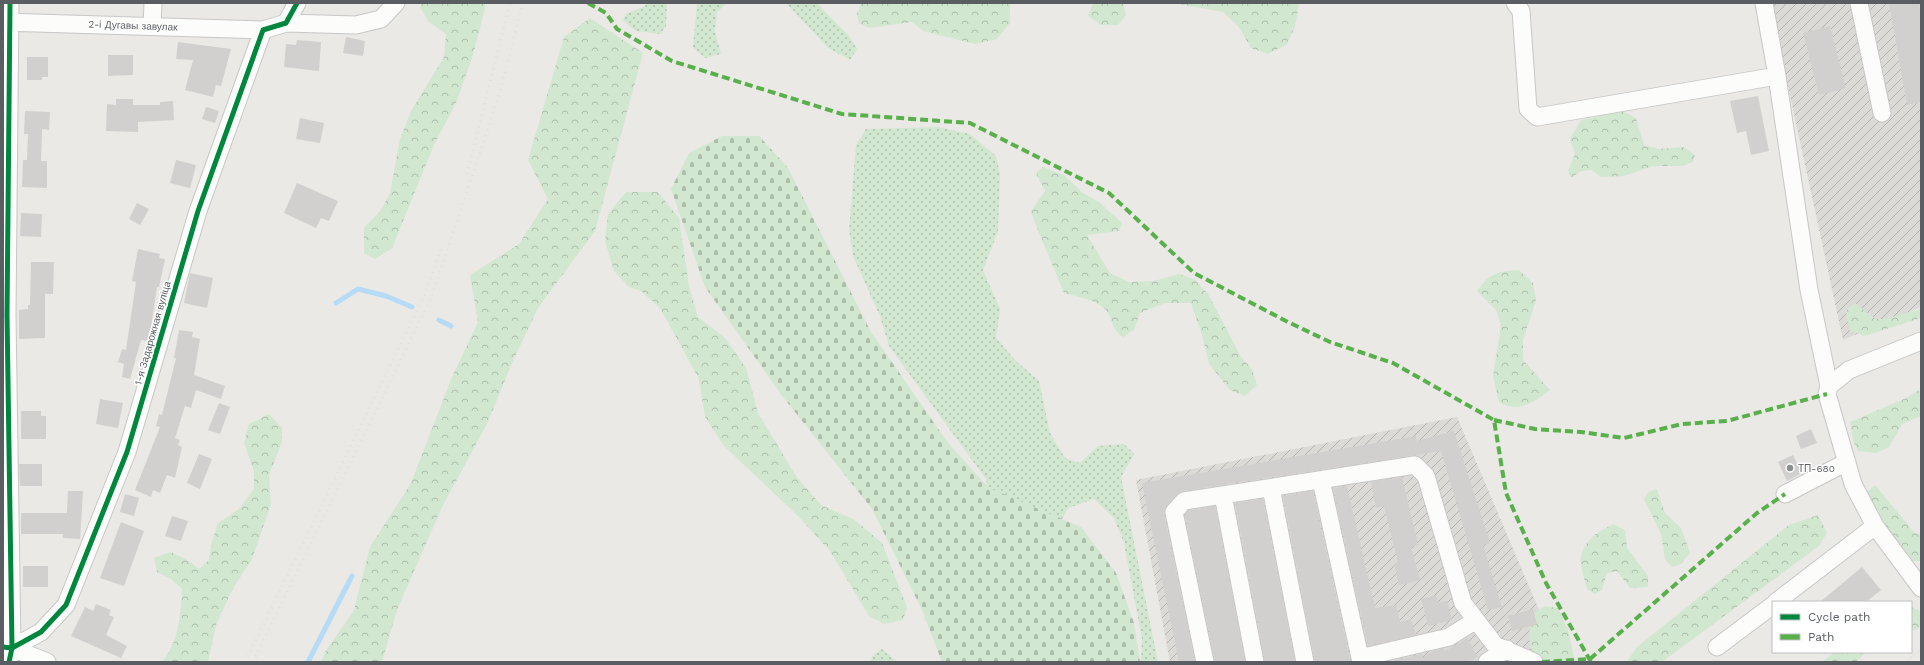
<svg xmlns="http://www.w3.org/2000/svg" width="1924" height="665" font-family="'Work Sans',sans-serif">
	<style>
		.industrial { fill: url(#industrial-furrows) }
		.grass { fill: url(#grass-dots) }
		.forest { fill: url(#forest-crowns) }
		.cemetery { fill: url(#cemetery-stones) }
		.lines { fill: none; stroke-linecap: round; stroke-linejoin: round }
		.stream { stroke: #b6dbf6; stroke-width: 5 }
		.building { fill: #d1d0ce }
		.minor-casing { stroke: #c7c7c7; stroke-width: 19 }
		.minor { stroke: #fcfcfb; stroke-width: 17 }
		.tram { stroke: #e2e1e1; stroke-width: 1 }
		.rail { stroke: #e2e1e1; stroke-width: 3; stroke-dasharray: 1 5; stroke-linecap: butt }
		.quiet { stroke: #58b04a; stroke-width: 4; stroke-dasharray: 8 4; stroke-linecap: butt }
		.cycleway-casing { stroke: #fff; stroke-width: 8 }
		.cycleway { stroke: #00873e; stroke-width: 5 }
		.poi-dot { fill: #8c8f90; stroke: #fff; stroke-width: 1.5 }
		.labels { text-anchor: middle; stroke-width: 3; stroke-linejoin: round; paint-order: stroke }
		.street-label { font-size: 10px; fill: #5a5e62; stroke: #fff }
		.poi-label { font-size: 10px; fill: #5a5e62; stroke: #fff; text-anchor: start }
	</style>
	<defs>
		<pattern id="industrial-furrows" width="10" height="10" patternUnits="userSpaceOnUse"><rect width="10" height="10" fill="#dbdad6"/><path d="M-1 1l2-2M0 10L10 0M9 11l2-2" fill="none" stroke="#b5b4b1"/></pattern>
		<pattern id="grass-dots" width="8" height="8" patternUnits="userSpaceOnUse"><rect width="8" height="8" fill="#d2e7d0"/><path d="M2 2h.1M6 6h.1" fill="none" stroke="#adbeac" stroke-width="1.8" stroke-linecap="round"/></pattern>
		<pattern id="forest-crowns" width="20" height="18" patternUnits="userSpaceOnUse"><rect width="20" height="18" fill="#d2e7d0"/><path d="M2 6a3 3 0 1 1 6 0M12 15a3 3 0 1 1 6 0" fill="none" stroke="#adbeac"/></pattern>
		<pattern id="cemetery-stones" width="16" height="16" patternUnits="userSpaceOnUse"><rect width="16" height="16" fill="#d2e7d0"/><path d="M2 7V4a2 2 0 0 1 4 0v3zM10 15v-3a2 2 0 0 1 4 0v3z" fill="#adbeac"/></pattern>
	</defs>
	<rect width="100%" height="100%" fill="#eae9e5"/>
	<!-- industrial -->
	<path class="industrial" d="M 1770,3 L 1921,3 L 1921,307 L 1843,340 Z
		M 1457,417 L 1557,652 L 1540,662 L 1170,662 L 1136,480 Z"/>
	<!-- grass -->
	<path class="grass" d="M 646,3 L 667,3 L 666,26 L 661,34 L 636,31 L 623,20 L 626,14 L 645,6 Z
		M 697,3 L 727,3 L 717,12 L 715,31 L 721,54 L 705,58 L 693,47 Z
		M 786,3 L 817,3 L 849,36 L 857,49 L 850,60 L 828,48 Z
		M 938,127 L 970,134 L 996,156 L 1000,174 L 998,231 L 983,270 L 1000,309 L 996,338 L 1015,360 L 1039,381 L 1050,433 L 1065,458 L 1080,463 L 1098,446 L 1124,444 L 1134,454 L 1121,477 L 1158,662 L 1141,662 L 1142,639 L 1124,543 L 1114,518 L 1094,499 L 1068,508 L 1051,539 L 992,516 L 986,479 L 889,346 L 880,316 L 853,256 L 849,230 L 856,145 L 866,129 Z
		M 882,649 L 897,662 L 871,662 L 872,656 Z"/>
	<!-- forest -->
	<path class="forest" d="M 422,3 L 485,3 L 485,8 L 473,55 L 456,103 L 434,145 L 392,248 L 375,259 L 364,253 L 364,228 L 381,210 L 390,193 L 400,139 L 411,111 L 444,57 L 446,34 L 429,22 L 420,7 Z
		M 861,3 L 1010,3 L 1010,23 L 997,39 L 975,44 L 923,31 L 912,22 L 869,28 L 859,23 L 857,14 Z
		M 1093,3 L 1123,3 L 1126,15 L 1118,25 L 1101,25 L 1088,16 Z
		M 1172,3 L 1299,3 L 1295,27 L 1286,45 L 1268,54 L 1251,48 L 1238,26 L 1223,12 Z
		M 590,18 L 643,53 L 595,231 L 538,308 L 512,363 L 487,424 L 442,507 L 397,610 L 382,662 L 321,662 L 325,652 L 354,610 L 370,547 L 411,483 L 452,377 L 478,322 L 470,275 L 519,244 L 548,199 L 528,160 L 564,37 Z
		M 1622,111 L 1636,118 L 1644,145 L 1658,149 L 1683,147 L 1695,155 L 1693,162 L 1681,166 L 1653,166 L 1624,176 L 1601,177 L 1592,170 L 1581,171 L 1571,178 L 1568,171 L 1575,153 L 1570,139 L 1581,120 Z
		M 1043,167 L 1065,176 L 1083,193 L 1099,202 L 1122,223 L 1119,231 L 1087,235 L 1110,273 L 1129,282 L 1154,281 L 1179,274 L 1194,279 L 1208,294 L 1241,357 L 1252,369 L 1257,385 L 1245,396 L 1230,390 L 1209,364 L 1202,335 L 1191,303 L 1165,303 L 1140,313 L 1134,330 L 1123,337 C 1111,331 1113,316 1105,309 C 1094,299 1077,297 1064,293 L 1037,228 L 1031,211 L 1045,191 L 1036,173 Z
		M 626,192 L 658,192 L 679,218 L 689,286 L 698,317 L 725,338 L 746,368 L 758,413 L 796,476 L 821,505 L 855,520 L 882,543 L 907,607 L 903,620 L 884,624 L 869,616 L 830,551 L 799,517 L 724,446 L 705,417 L 699,379 L 660,308 L 641,291 L 629,287 L 614,271 L 605,241 L 608,214 Z
		M 1519,270 L 1533,283 L 1536,300 L 1523,340 L 1523,360 L 1550,390 C 1534,402 1518,414 1499,402 L 1493,376 L 1501,325 L 1496,310 L 1477,291 C 1489,273 1499,271 1519,270 Z
		M 1855,303 L 1875,319 L 1884,319 L 1921,309 L 1921,318 L 1865,336 L 1850,331 L 1846,315 L 1848,308 Z
		M 1921,389 L 1921,416 L 1902,424 L 1889,447 L 1876,453 L 1858,451 L 1853,440 L 1850,422 L 1904,399 Z
		M 269,414 L 282,428 L 282,442 L 269,475 L 271,504 L 252,559 L 232,590 L 216,625 L 208,662 L 162,662 C 179,642 181,614 182,589 L 171,579 L 157,572 L 154,558 L 171,552 L 189,561 L 199,569 L 209,560 L 211,545 L 218,523 L 239,509 L 254,489 L 254,471 L 244,443 L 249,424 Z
		M 1875,485 L 1914,532 L 1921,535 L 1921,561 L 1911,561 L 1889,539 L 1867,492 Z
		M 1657,489 L 1665,513 L 1681,528 L 1690,553 L 1681,564 L 1672,567 L 1665,559 L 1661,534 L 1644,499 L 1649,492 Z
		M 1818,515 L 1827,533 L 1819,546 L 1662,662 L 1629,662 L 1628,660 L 1637,647 L 1789,525 Z
		M 1614,524 L 1625,530 L 1627,548 L 1648,576 L 1648,587 L 1630,588 L 1617,571 L 1607,573 L 1602,590 L 1595,594 L 1587,589 C 1585,580 1580,568 1581,558 C 1583,541 1599,530 1614,524 Z
		M 1545,606 L 1558,608 L 1568,630 L 1575,662 L 1543,662 L 1530,647 L 1529,633 L 1533,614 Z
		M 1911,607 L 1921,611 L 1921,626 L 1913,631 L 1911,630 Z
		M 1835,652 L 1867,652 L 1855,662 L 1822,662 Z"/>
	<!-- cemetery -->
	<path class="cemetery" d="M 722,136 L 759,136 L 788,168 L 871,332 L 948,443 L 989,488 L 1081,527 L 1116,573 L 1134,623 L 1140,662 L 942,662 L 922,610 L 872,509 L 783,397 L 705,287 L 671,189 L 689,153 Z"/>
	<g class="lines">
		<!-- stream -->
		<path class="stream" d="M 336,303 L 358,289 L 386,296 L 412,307
			M 439,320 L 451,326
			M 308,662 L 352,576"/>
	</g>
	<!-- building -->
	<path class="building" d="M 1889,3 L 1919,3 L 1921,14 L 1921,102 L 1907,105 Z
		M 1830,26 L 1846,88 L 1819,95 L 1803,33 Z
		M 346,37 L 365,41 L 363,56 L 343,53 Z
		M 297,40 L 321,42 L 319,71 L 284,67 L 286,44 L 296,45 Z
		M 178,42 L 231,49 L 221,86 L 216,85 L 213,97 L 185,90 L 193,60 L 176,59 Z
		M 108,55 L 133,55 L 133,75 L 108,76 Z
		M 27,57 L 48,57 L 48,77 L 42,77 L 42,80 L 27,80 Z
		M 1758,96 L 1769,151 L 1751,155 L 1746,131 L 1737,133 L 1730,101 Z
		M 116,99 L 133,99 L 133,105 L 160,105 L 160,102 L 173,101 L 174,120 L 138,122 L 138,132 L 106,131 L 107,104 L 116,105 Z
		M 206,107 L 219,111 L 215,123 L 202,119 Z
		M 25,111 L 50,112 L 49,130 L 42,129 L 42,133 L 41,161 L 47,161 L 47,188 L 22,187 L 23,160 L 27,160 L 28,134 L 24,134 Z
		M 300,118 L 324,123 L 320,143 L 296,139 Z
		M 176,160 L 196,165 L 190,188 L 170,183 Z
		M 297,183 L 338,201 L 329,221 L 321,218 L 316,228 L 284,213 Z
		M 137,203 L 149,209 L 140,225 L 129,219 Z
		M 21,213 L 42,214 L 41,237 L 20,236 Z
		M 138,249 L 160,254 L 159,258 L 165,259 L 159,287 L 157,287 L 149,341 L 141,340 L 130,379 L 122,377 L 124,364 L 118,362 L 122,349 L 126,350 L 136,282 L 132,281 Z
		M 31,262 L 54,262 L 53,294 L 45,294 L 45,338 L 19,339 L 19,310 L 28,309 L 28,305 L 30,305 Z
		M 190,273 L 213,278 L 207,308 L 184,303 Z
		M 179,330 L 193,332 L 192,337 L 200,339 L 194,375 L 225,386 L 221,399 L 196,390 L 191,408 L 185,406 L 175,438 L 180,440 L 178,445 L 182,447 L 175,478 L 167,475 L 160,493 L 153,490 L 151,497 L 135,490 L 160,427 L 156,426 L 159,414 L 162,415 L 176,358 L 174,358 Z
		M 100,399 L 123,403 L 118,428 L 96,424 Z
		M 219,403 L 230,407 L 220,434 L 208,430 Z
		M 21,411 L 41,411 L 41,416 L 46,416 L 46,439 L 21,439 Z
		M 1811,429 L 1817,443 L 1801,449 L 1796,436 Z
		M 1454,431 L 1490,543 L 1483,545 L 1502,607 L 1488,610 L 1441,451 L 1182,491 L 1177,494 L 1167,505 L 1164,514 L 1195,662 L 1179,662 L 1142,483 L 1416,436 L 1417,441 Z
		M 199,454 L 212,459 L 200,489 L 187,483 Z
		M 1793,455 L 1802,473 L 1787,481 L 1778,462 Z
		M 19,464 L 42,464 L 42,486 L 20,486 Z
		M 1402,477 L 1418,545 L 1411,547 L 1420,580 L 1399,585 L 1394,564 L 1398,562 L 1384,506 L 1376,508 L 1371,482 Z
		M 1347,486 L 1375,608 L 1396,605 L 1400,622 L 1411,619 L 1416,635 L 1368,646 L 1333,488 Z
		M 68,491 L 83,491 L 80,539 L 63,538 L 63,534 L 21,534 L 21,513 L 67,513 Z
		M 1313,491 L 1350,660 L 1351,662 L 1315,662 L 1283,496 Z
		M 125,494 L 139,498 L 134,516 L 120,512 Z
		M 1263,499 L 1295,662 L 1265,662 L 1235,503 Z
		M 1215,506 L 1245,662 L 1215,662 L 1185,515 L 1189,510 Z
		M 172,516 L 188,521 L 181,541 L 165,536 Z
		M 121,522 L 144,531 L 124,586 L 100,578 Z
		M 23,566 L 48,566 L 48,587 L 23,587 Z
		M 1862,567 L 1881,590 L 1866,602 L 1820,602 Z
		M 1436,595 L 1438,603 L 1447,601 L 1452,620 L 1428,626 L 1421,599 Z
		M 96,604 L 111,610 L 109,615 L 114,617 L 106,635 L 127,646 L 121,658 L 71,636 L 85,607 L 93,611 Z
		M 1533,609 L 1537,624 L 1512,631 L 1508,616 Z
		M 1467,638 L 1478,657 L 1468,662 L 1387,662 L 1422,654 L 1423,657 L 1434,651 L 1444,648 L 1445,651 Z"/>
	<g class="lines">
		<defs>
			<path id="minor" d="M 10,3 L 7,315 L 12,648
				M 1515,3 L 1521,11 L 1528,109 L 1537,117 L 1777,76
				M 1764,3 L 1777,76 L 1809,290 L 1829,386
				M 1859,3 L 1882,113
				M 3,22 L 263,30
				M 286,23 L 356,25 L 381,19 L 396,3
				M 152,26 L 153,3
				M 1921,341 L 1849,370 L 1829,386 L 1827,394 L 1853,484 L 1875,526 L 1921,588
				M 1321,480 L 1361,662
				M 1271,488 L 1305,662
				M 1785,494 L 1847,462
				M 1223,495 L 1255,662
				M 1776,602 L 1875,526
				M 5,647 L 12,648 L 47,662
				M 1717,647 L 1773,605
				M 1360,658 L 1449,637 L 1476,620
				M 9,662 L 12,648 L 41,632 L 66,605 L 127,452 L 198,211 L 263,30 L 286,23 L 297,3
				M 1205,662 L 1174,512 L 1184,501 L 1415,465 L 1426,476 L 1463,603 L 1495,645 L 1534,662
				M 1487,662 L 1507,649"/>
		</defs>
		<!-- minor casing -->
		<use href="#minor" class="minor-casing"/>
		<!-- minor -->
		<use href="#minor" class="minor"/>
		<!-- tram -->
		<path class="tram" d="M 1906,662 L 1921,649
			M 1919,662 L 1921,660"/>
		<!-- rail -->
		<path class="rail" d="M 467,174 L 510,3
			M 245,662 L 425,294 L 442,247
			M 253,662 L 431,298 L 498,99 L 523,3"/>
		<!-- quiet -->
		<path class="quiet" d="M 588,3 L 606,13 L 617,29 L 672,61 L 842,114 L 970,123 L 1109,193 L 1194,273 L 1286,321 L 1330,342 L 1393,363 L 1494,420 L 1506,493 L 1546,583 L 1591,662
			M 1494,420 L 1535,429 L 1581,432 L 1624,438 L 1682,424 L 1727,421 L 1827,394
			M 1542,662 L 1590,659 L 1757,513 L 1785,494"/>
		<defs>
			<path id="cycleway" d="M 3,647 L 12,648 L 7,315 L 10,3
				M 9,662 L 12,648 L 41,632 L 66,605 L 127,452 L 198,211 L 263,30 L 286,23 L 297,3"/>
		</defs>
		<!-- cycleway casing -->
		<use href="#cycleway" class="cycleway-casing"/>
		<!-- cycleway -->
		<use href="#cycleway" class="cycleway"/>
	</g>
	<!-- markers -->
	<circle class="poi-dot" cx="1790" cy="468" r="4"/>
	<g class="labels">
		<!-- street labels -->
		<g class="street-label">
			<text transform="translate(133 25) rotate(2)" y="4">2-і Дугавы завулак</text>
			<text transform="translate(152 333) rotate(-74)" y="4">1-я Задарожная вуліца</text>
		</g>
		<!-- poi labels -->
		<g class="poi-label">
			<text x="1798" y="472">ТП-680</text>
		</g>
	</g>
	<!-- border -->
	<rect width="1924" height="665" fill="none" stroke="#5a5e62" stroke-width="8"/>
	<!-- legend -->
	<rect x="1772" y="601" width="140" height="52" fill="#ffffff" stroke="#bdbfc0"/>
	<rect x="1780" y="614" width="20" height="6" fill="#00873e" stroke="#bdbfc0"/>
	<text x="1808" y="621" font-size="12" fill="#5a5e62">Cycle path</text>
	<rect x="1780" y="634" width="20" height="6" fill="#58b04a" stroke="#bdbfc0"/>
	<text x="1808" y="641" font-size="12" fill="#5a5e62">Path</text>
</svg>
